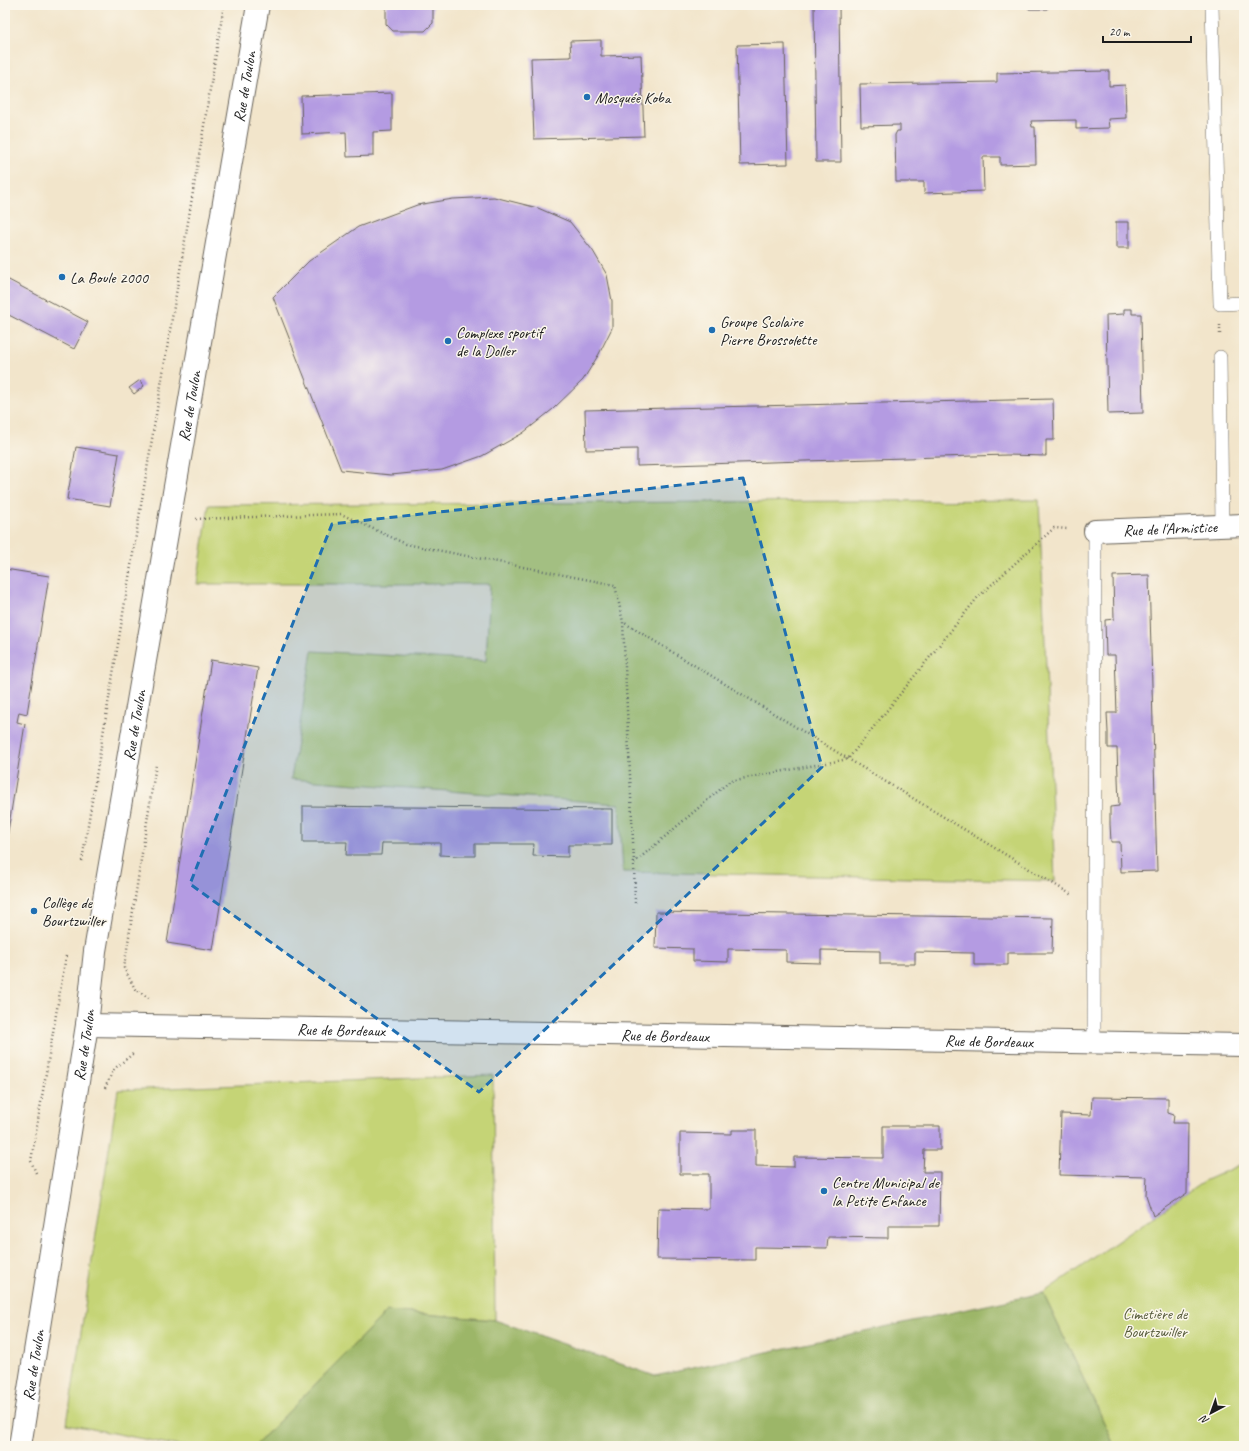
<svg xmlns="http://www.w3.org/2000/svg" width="1249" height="1451" font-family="Caveat,sans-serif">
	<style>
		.green { fill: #c5d476; stroke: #707849 }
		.forest { fill: #9cb667; stroke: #5c6942 }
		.building { fill: #b49be2 }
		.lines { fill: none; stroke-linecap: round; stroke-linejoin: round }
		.service-casing { stroke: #676259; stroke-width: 14 }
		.minor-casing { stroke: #676259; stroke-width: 24 }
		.path { stroke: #676259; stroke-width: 2.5; stroke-dasharray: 1 3; stroke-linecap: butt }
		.service { stroke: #fff; stroke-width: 13 }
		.minor { stroke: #fff; stroke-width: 22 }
		.marked { fill: #1f6fb2; fill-opacity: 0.2; stroke: #1f6fb2; stroke-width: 3; stroke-dasharray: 8 5; stroke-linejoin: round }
		.poi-dot { fill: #1f6fb2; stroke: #fbf7ec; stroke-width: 1.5 }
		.labels { text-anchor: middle; stroke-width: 3; stroke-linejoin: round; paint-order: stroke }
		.street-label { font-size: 16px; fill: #1c1c1c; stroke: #fbf7ec }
		.poi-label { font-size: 16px; fill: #1c1c1c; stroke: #fbf7ec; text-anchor: start }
		.park-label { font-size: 16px; fill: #575c3c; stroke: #fbf7ec }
	</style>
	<rect width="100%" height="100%" fill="#fbf7ec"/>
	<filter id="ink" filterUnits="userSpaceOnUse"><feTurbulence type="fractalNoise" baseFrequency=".025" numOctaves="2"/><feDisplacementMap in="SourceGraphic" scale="8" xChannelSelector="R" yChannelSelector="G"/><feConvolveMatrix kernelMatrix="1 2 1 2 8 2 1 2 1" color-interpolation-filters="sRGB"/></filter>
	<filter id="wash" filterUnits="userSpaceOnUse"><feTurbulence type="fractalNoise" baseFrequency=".012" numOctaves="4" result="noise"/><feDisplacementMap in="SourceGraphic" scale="16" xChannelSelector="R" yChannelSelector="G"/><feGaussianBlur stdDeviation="0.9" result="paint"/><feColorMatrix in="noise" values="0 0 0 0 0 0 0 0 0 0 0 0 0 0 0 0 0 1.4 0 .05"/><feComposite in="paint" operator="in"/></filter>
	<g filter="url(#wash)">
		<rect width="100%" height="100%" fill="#f2e5cb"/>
		<!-- green -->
		<path class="green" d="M 1039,500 L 1055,881 L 623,872 L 619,804 L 291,779 L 312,651 L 486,661 L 490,584 L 197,584 L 209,505 Z
			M 493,1075 L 495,1320 L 387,1311 L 255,1446 L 179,1446 L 67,1424 L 118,1090 Z
			M 1244,1163 L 1244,1446 L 1115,1446 L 1043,1293 L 1206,1180 Z"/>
		<!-- forest -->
		<path class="forest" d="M 1043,1293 L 1115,1446 L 255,1446 L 387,1311 L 495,1320 L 655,1376 Z"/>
		<g id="blocks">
			<!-- building -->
			<path class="building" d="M 386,5 L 433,5 L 433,23 L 425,31 L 393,31 L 386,24 Z
				M 814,5 L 839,5 L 841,162 L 816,162 Z
				M 1027,5 L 1050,5 L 1047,9 L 1029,9 Z
				M 601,40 L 601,56 L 641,55 L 644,136 L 534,139 L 531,58 L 571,57 L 570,41 Z
				M 785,44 L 788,164 L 740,165 L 737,45 Z
				M 1109,71 L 1109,86 L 1125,85 L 1126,118 L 1108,119 L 1109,128 L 1076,129 L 1076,120 L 1031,121 L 1032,127 L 1035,127 L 1036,164 L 1000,165 L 1000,157 L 983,157 L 984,191 L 924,193 L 924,182 L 896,182 L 895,135 L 897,131 L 900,131 L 900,125 L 861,126 L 860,84 L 997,82 L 997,73 Z
				M 392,93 L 392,131 L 373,132 L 373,156 L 347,157 L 346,132 L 302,134 L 301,96 Z
				M 494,197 L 538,208 L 570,222 L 593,251 L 607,275 L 612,301 L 612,328 L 599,354 L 583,380 L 553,409 L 523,433 L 482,456 L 442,470 L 391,475 L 341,470 L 273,297 L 309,261 L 358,227 L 417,205 L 453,199 Z
				M 1116,222 L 1129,222 L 1129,248 L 1116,248 Z
				M 5,278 L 88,322 L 74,349 L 5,313 Z
				M 1124,309 L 1132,309 L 1132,314 L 1141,314 L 1143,413 L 1108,414 L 1106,315 L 1124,314 Z
				M 140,380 L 144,386 L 134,394 L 129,388 Z
				M 1053,399 L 1054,440 L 1046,440 L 1046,456 L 1007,455 L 637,466 L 637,449 L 586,450 L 585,410 Z
				M 76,447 L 119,454 L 110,506 L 67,499 Z
				M 5,569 L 49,576 L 27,714 L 19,712 L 17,722 L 25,724 L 6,844 Z
				M 1149,575 L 1157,871 L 1121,872 L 1120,842 L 1111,842 L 1110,824 L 1110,807 L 1119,806 L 1117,748 L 1108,748 L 1108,732 L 1107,713 L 1117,713 L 1115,655 L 1106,655 L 1105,620 L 1114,619 L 1113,576 Z
				M 211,660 L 258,668 L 213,950 L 167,943 Z
				M 303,806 L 612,809 L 612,845 L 568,845 L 568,857 L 533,856 L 534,844 L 475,844 L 475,856 L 459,856 L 440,855 L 440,843 L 382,843 L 381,855 L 346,855 L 347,842 L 303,842 Z
				M 656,912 L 1053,918 L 1052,953 L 1008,953 L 1008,965 L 974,965 L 974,953 L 915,952 L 915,964 L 880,964 L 880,951 L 821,950 L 821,963 L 786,962 L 786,950 L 728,949 L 728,962 L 693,961 L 693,949 L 655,948 Z
				M 1092,1097 L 1168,1098 L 1168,1113 L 1174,1115 L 1173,1123 L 1188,1123 L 1187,1193 L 1153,1216 L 1146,1195 L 1147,1177 L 1059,1175 L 1061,1114 L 1091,1115 Z
				M 883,1126 L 940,1126 L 940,1150 L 924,1150 L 923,1172 L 940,1172 L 939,1226 L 888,1226 L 888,1238 L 828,1237 L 827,1248 L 755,1247 L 755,1260 L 657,1259 L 658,1208 L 709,1209 L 709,1174 L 680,1174 L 680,1133 L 732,1134 L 732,1130 L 756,1130 L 756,1166 L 794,1167 L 794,1157 L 883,1158 Z"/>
		</g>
	</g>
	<g filter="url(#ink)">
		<use href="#blocks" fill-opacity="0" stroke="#676259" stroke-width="1"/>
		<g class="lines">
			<defs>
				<path id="service" d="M 1212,5 L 1220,304 L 1244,303
					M 1220,357 L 1222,525
					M 1094,1043 L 1095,531"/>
				<g id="minor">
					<path id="s1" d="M 1095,531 L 1244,525"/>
					<path id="s2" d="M 87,1025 L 1244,1045"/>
					<path id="s3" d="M 20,1446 L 87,1025 L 95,951 L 258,5"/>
				</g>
			</defs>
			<!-- service casing -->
			<use href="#service" class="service-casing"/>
			<!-- minor casing -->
			<use href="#minor" class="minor-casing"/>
			<!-- path -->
			<path class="path" d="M 1220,325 L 1220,336
				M 196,519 L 341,514 L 406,544 L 615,585 L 623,622
				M 82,861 L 224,5
				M 634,863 L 623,622 L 1072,895
				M 635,903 L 634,863 L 730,781 L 848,759 L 978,597 L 1054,528 L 1068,529
				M 149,998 L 135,989 L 124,968 L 156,764
				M 105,1088 L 114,1069 L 134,1053
				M 36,1173 L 31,1161 L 66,956"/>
			<!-- service -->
			<use href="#service" class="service"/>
			<!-- minor -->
			<use href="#minor" class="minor"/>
		</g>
	</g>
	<!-- marked area -->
	<path class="marked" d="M 743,478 L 822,767 L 479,1092 L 190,884 L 332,524 Z"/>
	<!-- markers -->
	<g class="poi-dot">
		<circle cx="587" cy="97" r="4"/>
		<circle cx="62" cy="277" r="4"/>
		<circle cx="712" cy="330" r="4"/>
		<circle cx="448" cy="341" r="4"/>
		<circle cx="34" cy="911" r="4"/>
		<circle cx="824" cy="1191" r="4"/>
	</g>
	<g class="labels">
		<!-- street labels -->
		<g class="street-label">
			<text dy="6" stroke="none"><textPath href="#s3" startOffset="1378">Rue de Toulon</textPath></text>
			<text dy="6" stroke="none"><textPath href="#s3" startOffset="1054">Rue de Toulon</textPath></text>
			<text dy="6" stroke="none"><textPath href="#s1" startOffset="75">Rue de l'Armistice</textPath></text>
			<text dy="6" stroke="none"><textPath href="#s3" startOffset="730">Rue de Toulon</textPath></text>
			<text dy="6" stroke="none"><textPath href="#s2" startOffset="254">Rue de Bordeaux</textPath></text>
			<text dy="6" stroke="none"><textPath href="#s2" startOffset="578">Rue de Bordeaux</textPath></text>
			<text dy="6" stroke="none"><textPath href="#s2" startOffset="902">Rue de Bordeaux</textPath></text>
			<text dy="6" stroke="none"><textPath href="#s3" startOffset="406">Rue de Toulon</textPath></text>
			<text dy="6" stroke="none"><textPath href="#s3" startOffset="82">Rue de Toulon</textPath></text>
		</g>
		<!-- poi labels -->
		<g class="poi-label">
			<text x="595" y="103">Mosquée Koba</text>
			<text x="70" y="283">La Boule 2000</text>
			<text x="720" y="327">Groupe Scolaire<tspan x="720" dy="18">Pierre Brossolette</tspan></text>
			<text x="456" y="338">Complexe sportif<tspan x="456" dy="18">de la Doller</tspan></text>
			<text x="42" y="908">Collège de<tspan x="42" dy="18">Bourtzwiller</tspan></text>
			<text x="832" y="1188">Centre Municipal de<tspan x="832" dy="18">la Petite Enfance</tspan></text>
		</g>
		<!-- park labels -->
		<g class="park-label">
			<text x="1155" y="1319">Cimetière de<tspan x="1155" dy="18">Bourtzwiller</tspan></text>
		</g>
	</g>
	<!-- margin -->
	<rect width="1249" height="1451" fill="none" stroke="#fbf7ec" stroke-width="20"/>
	<!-- north arrow -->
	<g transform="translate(1211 1413) rotate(221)" stroke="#fbf7ec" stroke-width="3" paint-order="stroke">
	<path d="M0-3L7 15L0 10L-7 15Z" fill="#1c1c1c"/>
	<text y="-6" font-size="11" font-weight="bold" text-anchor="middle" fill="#1c1c1c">N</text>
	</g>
	<!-- scale -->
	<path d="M1103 36v6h88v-6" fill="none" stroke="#1c1c1c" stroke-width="2"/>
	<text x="1109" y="36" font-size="12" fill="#1c1c1c" stroke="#fbf7ec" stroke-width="3" paint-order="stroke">20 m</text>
</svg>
